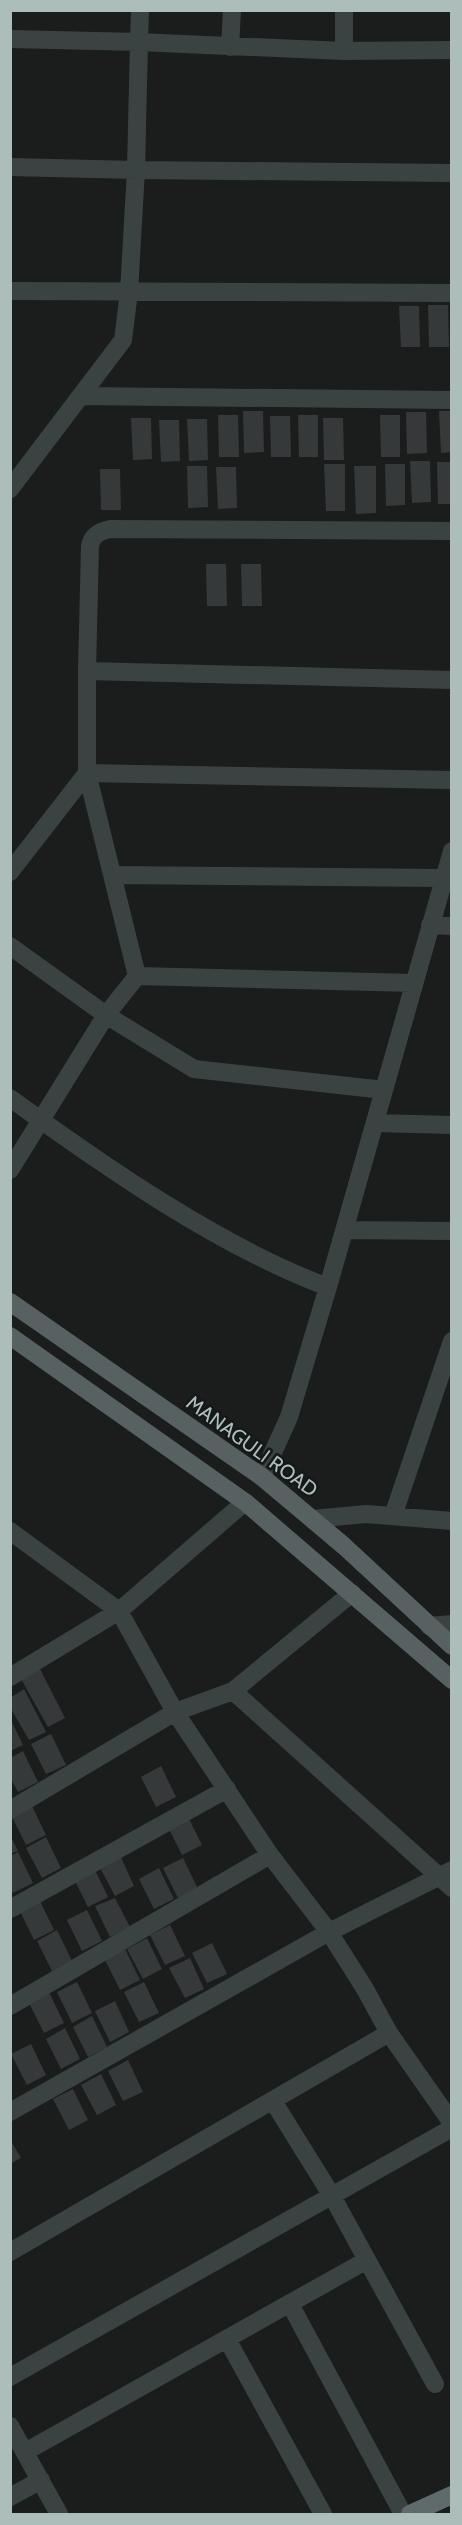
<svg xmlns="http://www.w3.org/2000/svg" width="462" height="2525" font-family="Cabin,sans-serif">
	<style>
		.building { fill: #363939 }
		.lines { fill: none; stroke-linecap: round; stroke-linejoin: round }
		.minor { stroke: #3b4242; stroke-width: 18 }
		.primary { stroke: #576161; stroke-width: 18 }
		.trunk { stroke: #5f6a6a; stroke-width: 18 }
		.labels { text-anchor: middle; stroke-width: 5; stroke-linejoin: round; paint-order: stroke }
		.street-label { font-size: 20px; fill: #adbdba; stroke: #151818 }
	</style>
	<rect width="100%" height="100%" fill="#1b1d1d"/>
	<!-- building -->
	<path class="building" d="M 428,305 L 448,305 L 449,347 L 429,347 Z
		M 399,306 L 419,306 L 420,347 L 401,347 Z
		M 243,411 L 263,411 L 264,452 L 244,453 Z
		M 439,411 L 452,411 L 452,452 L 441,453 Z
		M 406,412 L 426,412 L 427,453 L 407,454 Z
		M 218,415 L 238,415 L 239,457 L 219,457 Z
		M 298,415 L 318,415 L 318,457 L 299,457 Z
		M 380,415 L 400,415 L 400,457 L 381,457 Z
		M 270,416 L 290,416 L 291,457 L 271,457 Z
		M 131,418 L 151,418 L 152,459 L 133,460 Z
		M 323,418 L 343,418 L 344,460 L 324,460 Z
		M 187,419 L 207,419 L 208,460 L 189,461 Z
		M 159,420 L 179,420 L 180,461 L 161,462 Z
		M 410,461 L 430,461 L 431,502 L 412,503 Z
		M 437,462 L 452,462 L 452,504 L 438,504 Z
		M 324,464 L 345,464 L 345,511 L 326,511 Z
		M 385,464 L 405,464 L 405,505 L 386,506 Z
		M 187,466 L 207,466 L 208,507 L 188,508 Z
		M 354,466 L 376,466 L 376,513 L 356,514 Z
		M 216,467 L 236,467 L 237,508 L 218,509 Z
		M 100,469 L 120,469 L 121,510 L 101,510 Z
		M 206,564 L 226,564 L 227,606 L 207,606 Z
		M 241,564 L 261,564 L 262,606 L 242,606 Z
		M 40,1669 L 65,1718 L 48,1727 L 21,1679 Z
		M 24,1689 L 46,1732 L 29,1740 L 10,1707 L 10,1698 Z
		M 10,1718 L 23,1745 L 10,1751 Z
		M 51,1734 L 66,1765 L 46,1774 L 31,1744 Z
		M 23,1751 L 38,1782 L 18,1792 L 10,1777 L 10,1758 Z
		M 161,1766 L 176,1797 L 156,1807 L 141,1777 Z
		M 31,1804 L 46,1835 L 26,1845 L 11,1815 Z
		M 187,1815 L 202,1845 L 182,1855 L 167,1825 Z
		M 10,1835 L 18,1851 L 10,1854 Z
		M 46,1837 L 61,1868 L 42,1878 L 26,1848 Z
		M 18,1852 L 33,1883 L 13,1893 L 10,1887 L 10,1856 Z
		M 120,1855 L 134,1886 L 115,1896 L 99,1866 Z
		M 183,1858 L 198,1889 L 178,1898 L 163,1868 Z
		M 93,1866 L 108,1897 L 88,1907 L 73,1877 Z
		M 159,1868 L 174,1899 L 154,1909 L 139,1879 Z
		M 115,1898 L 130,1927 L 110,1937 L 95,1906 Z
		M 39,1899 L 54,1930 L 34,1940 L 19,1909 Z
		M 87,1910 L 102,1941 L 82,1951 L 67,1920 Z
		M 170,1925 L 185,1956 L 165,1965 L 150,1935 Z
		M 57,1930 L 72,1961 L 52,1971 L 37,1941 Z
		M 147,1938 L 162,1969 L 143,1979 L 127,1949 Z
		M 212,1943 L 227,1974 L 207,1983 L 192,1953 Z
		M 125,1949 L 140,1980 L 120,1990 L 105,1960 Z
		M 190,1958 L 204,1989 L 185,1998 L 169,1968 Z
		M 77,1982 L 92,2013 L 72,2023 L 57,1992 Z
		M 144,1982 L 159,2013 L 139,2022 L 124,1992 Z
		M 49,1992 L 64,2023 L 44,2033 L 29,2003 Z
		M 115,2001 L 129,2032 L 110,2042 L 95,2011 Z
		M 92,2016 L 107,2047 L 88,2057 L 73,2027 Z
		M 65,2028 L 80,2059 L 61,2069 L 46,2039 Z
		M 31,2044 L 46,2075 L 27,2085 L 11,2054 Z
		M 128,2060 L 143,2092 L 123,2101 L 108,2071 Z
		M 101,2074 L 116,2105 L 97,2115 L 81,2085 Z
		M 73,2089 L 88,2120 L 69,2130 L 53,2099 Z
		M 10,2139 L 21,2158 L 10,2164 Z"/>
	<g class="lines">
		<!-- minor -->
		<path class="minor" d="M 344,10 L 344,51 L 139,42 L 136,170 L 452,173
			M 10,39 L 139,42 L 140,10
			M 230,47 L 232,10
			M 344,51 L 452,50
			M 10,167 L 136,170 L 129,292 L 123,340 L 10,489
			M 10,291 L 452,293
			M 82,396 L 452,400
			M 87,671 L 90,546 C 92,535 100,531 110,529 L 452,531
			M 10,872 L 87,773 L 452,780
			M 114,875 L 443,878
			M 430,925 L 452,926
			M 10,946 L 106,1015 L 194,1069 L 384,1090
			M 137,976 L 87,773 L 87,671 L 452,680
			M 10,1098 C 104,1166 220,1247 328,1287
			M 375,1123 L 452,1125
			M 10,1170 L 106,1015 L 137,976 L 414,983
			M 344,1230 L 452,1231
			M 262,1477 L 289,1417 L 328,1287 L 452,851
			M 393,1516 L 452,1341
			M 313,1519 L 366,1514 L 452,1521
			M 10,1531 L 119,1611 L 175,1712 L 270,1855 L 329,1932 L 365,1989 L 389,2033 L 452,2123
			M 429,1626 L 452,1624
			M 10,1677 L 119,1611 L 245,1502
			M 233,1691 L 452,1888
			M 10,1810 L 175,1712 L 233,1691 L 352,1593
			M 10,1909 L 227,1789
			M 10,2006 L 270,1855
			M 273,2101 L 332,2196 L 435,2384
			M 10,2112 L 329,1932 L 452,1870
			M 10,2252 L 389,2033
			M 290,2304 L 403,2514
			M 227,2339 L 323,2514
			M 10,2377 L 452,2128
			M 10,2426 L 59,2514
			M 25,2452 L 367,2260
			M 10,2497 L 41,2480"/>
		<!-- primary -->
		<path class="primary" d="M 10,1302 L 262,1477 L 344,1546 L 452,1646
			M 10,1336 L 245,1502 L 452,1680"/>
		<!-- trunk -->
		<path class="trunk" d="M 410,2514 L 452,2495"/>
	</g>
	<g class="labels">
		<!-- street labels -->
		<g class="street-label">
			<text transform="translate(252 1446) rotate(36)" y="7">MANAGULI ROAD</text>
		</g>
	</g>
	<!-- border -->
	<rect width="462" height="2525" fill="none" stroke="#adbdba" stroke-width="24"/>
</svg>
